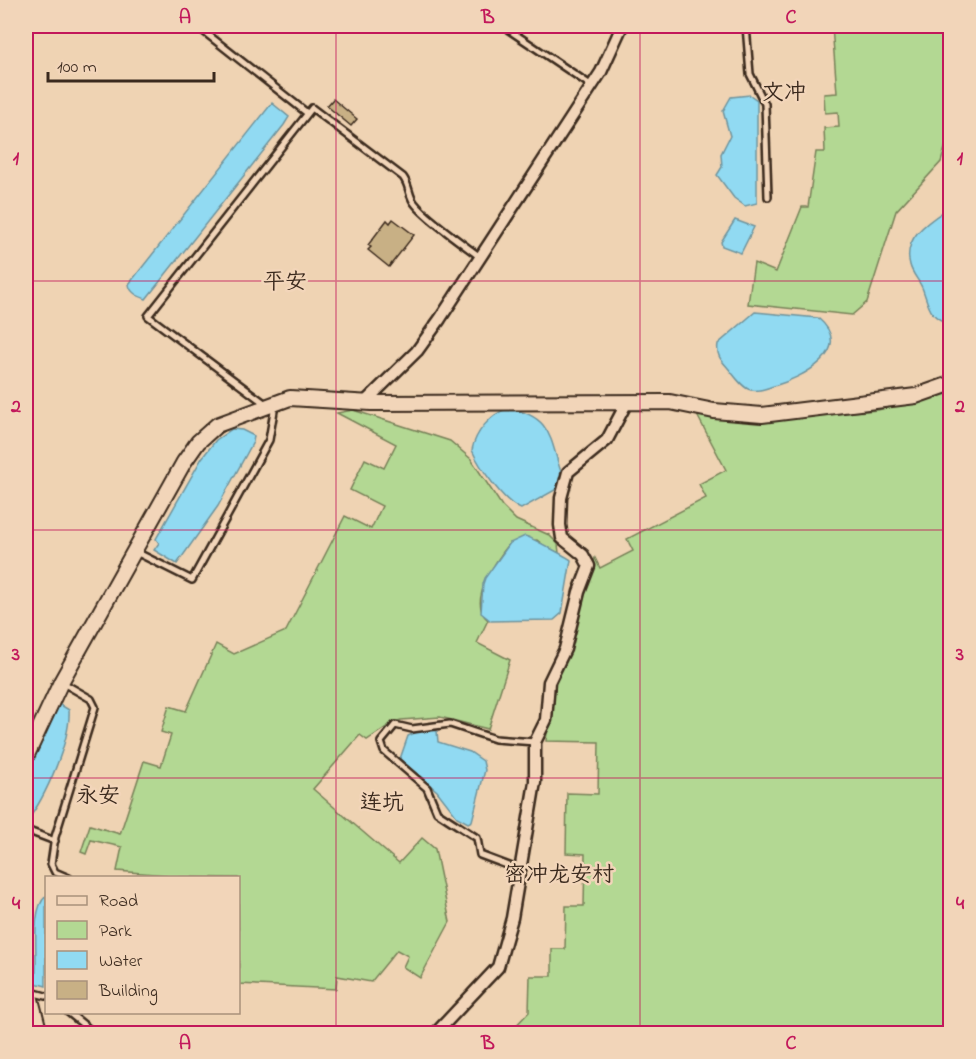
<svg xmlns="http://www.w3.org/2000/svg" width="976" height="1059" font-family="'Indie Flower','LXGW WenKai TC',sans-serif">
	<style>
		.green { fill: #b3d893; stroke: #778158; stroke-width: 1.5 }
		.water { fill: #91daf2; stroke: #6f949d; stroke-width: 1.5 }
		.building { fill: #c8b085; stroke: #3b2a1e; stroke-width: 1.5 }
		.lines { fill: none; stroke-linecap: round; stroke-linejoin: round }
		.service-casing { stroke: #3b2a1e; stroke-width: 10 }
		.minor-casing { stroke: #3b2a1e; stroke-width: 15 }
		.tertiary-casing { stroke: #3b2a1e; stroke-width: 18 }
		.service { stroke: #f2d5b9; stroke-width: 5 }
		.minor { stroke: #f2d5b9; stroke-width: 10 }
		.tertiary { stroke: #f2d5b9; stroke-width: 14 }
		.grid { fill: none; stroke: #c2185b; stroke-width: 1.5; stroke-opacity: 0.55 }
		.labels { text-anchor: middle; stroke-width: 5; stroke-linejoin: round; paint-order: stroke }
		.quarter-label { font-size: 22px; fill: #3b2a1e; stroke: #f2d5b9 }
		.neatline { fill: none; stroke: #c2185b; stroke-width: 2 }
		.grid-label { font-size: 20px; text-anchor: middle; font-weight: bold; fill: #c2185b }
	</style>
	<rect width="100%" height="100%" fill="#efd3b3"/>
	<filter id="ink" filterUnits="userSpaceOnUse"><feTurbulence type="fractalNoise" baseFrequency=".0167" numOctaves="2"/><feDisplacementMap in="SourceGraphic" scale="12" xChannelSelector="R" yChannelSelector="G"/><feConvolveMatrix kernelMatrix="1 2 1 2 8 2 1 2 1" color-interpolation-filters="sRGB"/></filter>
	<g filter="url(#ink)">
		<!-- green -->
		<path class="green" d="M 832,26 L 950,26 L 950,131 L 941,162 L 896,211 L 867,302 L 852,315 L 748,304 L 754,263 L 776,272 L 802,207 L 808,207 L 816,152 L 825,152 L 824,128 L 839,127 L 838,112 L 825,113 L 824,94 L 837,93 Z
			M 950,391 L 950,1033 L 508,1034 L 529,1012 L 530,976 L 552,976 L 552,949 L 565,949 L 566,906 L 584,906 L 585,854 L 566,853 L 567,793 L 598,794 L 599,742 L 546,741 L 552,688 L 595,558 L 600,568 L 633,551 L 627,539 L 706,498 L 699,484 L 726,470 L 697,415 L 752,421 L 878,410 Z
			M 353,410 L 450,441 L 471,459 L 502,506 L 516,520 L 549,535 L 558,544 L 559,553 L 551,551 L 537,540 L 510,543 C 497,559 466,602 488,620 L 477,643 L 510,660 L 488,729 L 440,717 L 401,720 L 394,722 L 367,740 L 360,735 L 313,789 L 399,863 L 422,838 L 435,849 L 450,922 L 420,978 L 403,967 L 408,956 L 397,950 L 371,982 L 337,976 L 336,989 L 239,984 L 238,878 L 166,877 L 166,875 L 117,871 L 122,847 L 91,840 L 86,854 L 81,852 L 90,825 L 120,834 L 144,761 L 161,766 L 171,735 L 161,732 L 169,706 L 186,711 L 216,644 L 234,654 L 286,631 L 345,516 L 371,529 L 382,506 L 350,490 L 365,459 L 384,468 L 396,444 L 337,413 Z"/>
		<!-- water -->
		<path class="water" d="M 750,95 L 757,100 L 757,203 L 745,206 L 734,198 L 717,175 L 722,167 L 721,154 L 730,136 L 723,111 L 731,97 Z
			M 272,103 L 289,117 L 284,125 L 146,299 C 138,296 130,293 129,284 Z
			M 950,207 L 950,323 C 930,319 929,307 923,290 C 920,281 912,274 910,265 C 902,236 931,220 950,207 Z
			M 735,220 L 754,227 L 741,253 L 722,246 L 721,242 Z
			M 755,312 L 818,318 C 857,351 801,378 774,386 C 767,388 759,392 751,390 C 742,388 734,375 728,368 C 721,360 716,355 718,344 Z
			M 508,409 C 553,415 550,441 562,475 L 555,490 L 521,509 C 504,503 479,466 472,450 C 475,433 491,413 508,409 Z
			M 232,429 L 242,430 L 254,436 L 253,442 L 218,506 L 177,564 L 154,550 L 159,543 L 156,539 L 202,458 L 216,440 Z
			M 525,536 C 528,536 569,558 571,560 L 562,613 L 554,620 L 491,621 L 481,613 L 483,584 L 485,578 L 510,543 Z
			M 59,704 L 69,710 C 71,740 45,799 26,822 L 26,769 Z
			M 423,729 L 437,731 L 438,742 L 470,752 L 483,761 L 485,770 L 472,821 L 468,823 L 457,817 L 437,791 L 400,759 L 408,736 Z
			M 46,896 L 46,986 L 35,983 C 39,960 29,911 46,896 Z"/>
		<!-- building -->
		<path class="building" d="M 333,99 L 357,119 L 351,126 L 327,106 Z
			M 393,219 L 414,235 L 389,267 L 368,250 L 371,247 L 368,245 L 387,220 L 390,223 Z"/>
		<g class="lines">
			<defs>
				<path id="service" d="M 197,26 L 307,113
					M 503,26 L 592,86
					M 746,26 L 750,74 L 765,104 L 768,197
					M 267,405 L 148,316 L 312,108 L 403,177 C 409,185 408,191 412,199 C 418,213 466,246 480,257
					M 136,552 L 192,580 L 269,440 L 275,405
					M 63,683 L 91,699 L 95,707 L 55,837 L 51,864 L 55,872 L 69,878
					M 26,830 L 55,841
					M 520,870 L 480,855 L 477,838 L 437,812 L 427,788 L 384,751 L 381,742 L 395,725 L 412,729 L 450,724 L 495,739 L 535,742
					M 31,992 L 46,996
					M 68,1012 L 95,1034"/>
				<path id="minor" d="M 364,403 L 417,351 L 440,319 L 601,72 L 622,26
					M 435,1034 L 498,967 L 512,918 L 535,782 L 535,742 L 546,720 L 549,682 L 565,649 L 579,592 L 589,566 L 583,555 L 562,538 L 560,525 L 561,498 L 568,472 L 607,440 L 627,402"/>
				<path id="tertiary" d="M 26,757 L 61,682 L 184,462 L 198,442 L 217,425 L 290,398 L 371,403 L 670,402 L 714,411 L 762,415 L 916,396 L 950,384
					M 26,980 L 40,1034"/>
			</defs>
			<!-- service casing -->
			<use href="#service" class="service-casing"/>
			<!-- minor casing -->
			<use href="#minor" class="minor-casing"/>
			<!-- tertiary casing -->
			<use href="#tertiary" class="tertiary-casing"/>
			<!-- service -->
			<use href="#service" class="service"/>
			<!-- minor -->
			<use href="#minor" class="minor"/>
			<!-- tertiary -->
			<use href="#tertiary" class="tertiary"/>
		</g>
	</g>
	<!-- grid -->
	<path class="grid" d="M 336,26 L 336,1034M 640,26 L 640,1034M 26,281 L 950,281M 26,530 L 950,530M 26,778 L 950,778"/>
	<g class="labels">
		<!-- quarter labels -->
		<g class="quarter-label">
			<text x="784" y="99">文冲</text>
			<text x="285" y="288">平安</text>
			<text x="98" y="802">永安</text>
			<text x="382" y="809">连坑</text>
			<text x="559" y="881">密冲龙安村</text>
		</g>
	</g>
	<!-- margin -->
	<rect width="976" height="1059" fill="none" stroke="#f2d5b9" stroke-width="66"/>
	<!-- legend -->
	<rect x="45" y="876" width="195" height="138" fill="#f2d5b9" stroke="#a9917b" stroke-width="1.5"/>
	<rect x="57" y="896" width="30" height="9" fill="#f2d5b9" stroke="#a9917b" stroke-width="1.5"/>
	<text x="99" y="906" font-size="18" fill="#3b2a1e">Road</text>
	<rect x="57" y="921" width="30" height="18" fill="#b3d893" stroke="#a9917b" stroke-width="1.5"/>
	<text x="99" y="936" font-size="18" fill="#3b2a1e">Park</text>
	<rect x="57" y="951" width="30" height="18" fill="#91daf2" stroke="#a9917b" stroke-width="1.5"/>
	<text x="99" y="966" font-size="18" fill="#3b2a1e">Water</text>
	<rect x="57" y="981" width="30" height="18" fill="#c8b085" stroke="#a9917b" stroke-width="1.5"/>
	<text x="99" y="996" font-size="18" fill="#3b2a1e">Building</text>
	<!-- scale -->
	<path d="M48 72v9h166v-9" fill="none" stroke="#3b2a1e" stroke-width="3"/>
	<text x="57" y="72" font-size="18" fill="#3b2a1e" stroke="#f2d5b9" stroke-width="4.5" paint-order="stroke">100 m</text>
	<rect x="33" y="33" width="910" height="993" class="neatline"/>
	<g class="grid-label">
		<text x="185" y="23">A</text>
		<text x="488" y="23">B</text>
		<text x="791" y="23">C</text>
		<text x="16" y="164">1</text>
		<text x="960" y="164">1</text>
		<text x="16" y="412">2</text>
		<text x="960" y="412">2</text>
		<text x="16" y="660">3</text>
		<text x="960" y="660">3</text>
		<text x="16" y="909">4</text>
		<text x="960" y="909">4</text>
		<text x="185" y="1049">A</text>
		<text x="488" y="1049">B</text>
		<text x="791" y="1049">C</text>
	</g>
</svg>
